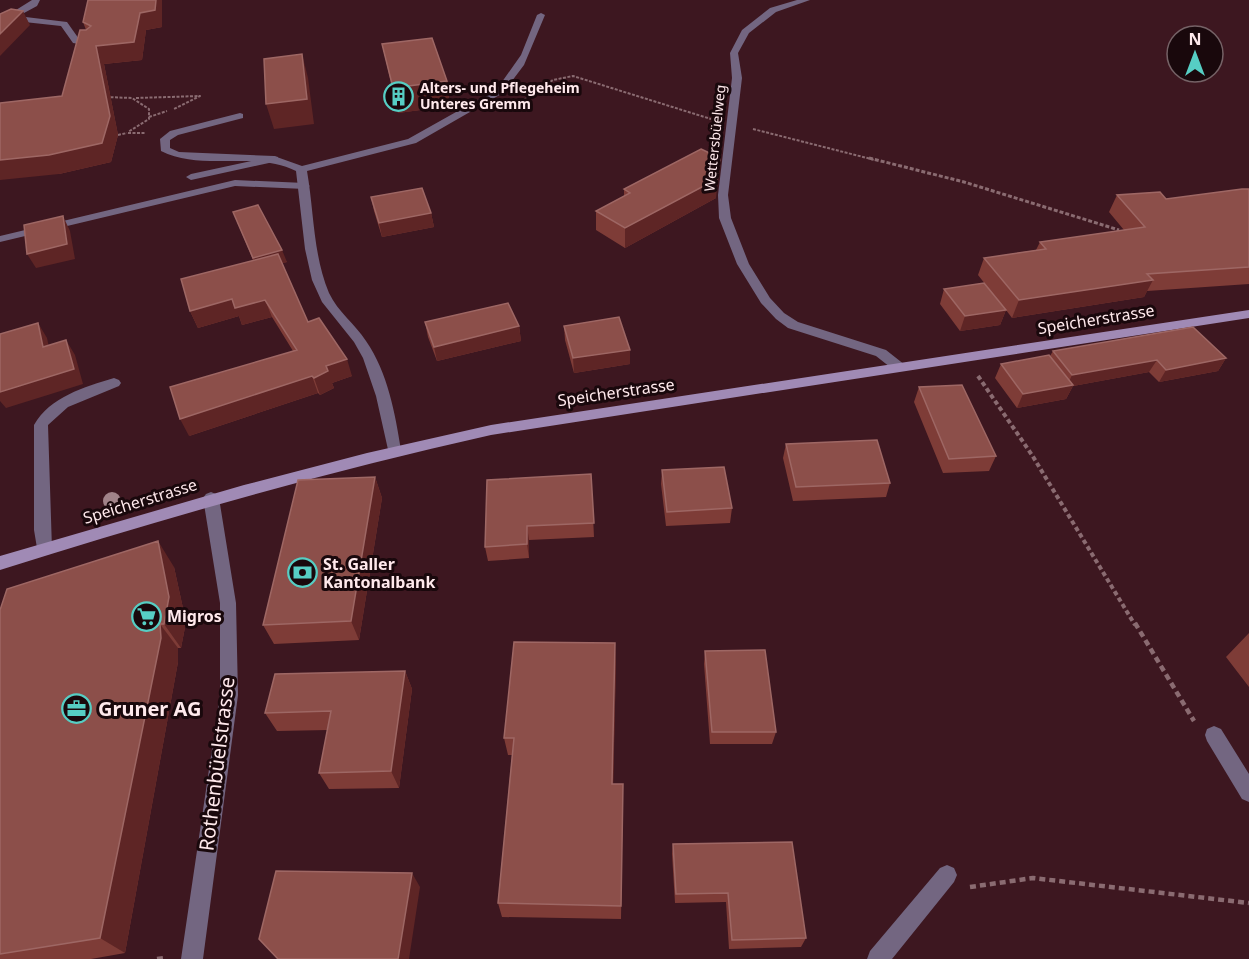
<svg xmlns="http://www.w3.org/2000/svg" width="1249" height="959" font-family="'Noto Sans',sans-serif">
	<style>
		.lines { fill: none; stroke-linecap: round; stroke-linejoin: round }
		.path-far3 { stroke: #8a6b71; stroke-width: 2; stroke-dasharray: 3 1.5; stroke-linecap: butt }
		.path-far2 { stroke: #8a6b71; stroke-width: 3; stroke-dasharray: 4 2; stroke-linecap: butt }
		.path-far1 { stroke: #8a6b71; stroke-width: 4; stroke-dasharray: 4.5 3; stroke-linecap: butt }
		.path { stroke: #8a6b71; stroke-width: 4.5; stroke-dasharray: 6 4; stroke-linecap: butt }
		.lane { fill: #736681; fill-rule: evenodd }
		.street { fill: #736681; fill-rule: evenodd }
		.secondary { fill: #a08ab5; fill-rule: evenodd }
		.tree { fill: #a18389 }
		.wall { fill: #7e3c37 }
		.shaded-wall { fill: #5e2525 }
		.building { fill: #8c4f4a; stroke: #9e6764; stroke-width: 1.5 }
		.labels { text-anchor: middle; stroke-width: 6; stroke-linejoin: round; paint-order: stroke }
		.far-poi-label { font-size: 14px; font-weight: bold; fill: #ffe9ec; stroke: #19080c; text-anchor: start }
		.far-street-label { font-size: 14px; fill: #ffe9ec; stroke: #19080c }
		.street-label { font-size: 16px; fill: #ffe9ec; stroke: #19080c }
		.poi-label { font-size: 16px; font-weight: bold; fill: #ffe9ec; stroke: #19080c; text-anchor: start }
		.near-poi-label { font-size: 20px; font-weight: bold; fill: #ffe9ec; stroke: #19080c; text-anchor: start }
		.near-street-label { font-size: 20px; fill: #ffe9ec; stroke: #19080c }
	</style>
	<rect width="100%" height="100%" fill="#3d1720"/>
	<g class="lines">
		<!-- path-far3 -->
		<path class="path-far3" d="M 106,97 L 132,98 L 149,109 L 149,119 L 128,132
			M 136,98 L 200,96 L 174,109
			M 517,105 L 553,80 L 573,76 L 711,119
			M 149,117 L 167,111
			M 753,129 L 875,160
			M 128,133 L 146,133
			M 118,135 L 127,133"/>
		<!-- path-far2 -->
		<path class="path-far2" d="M 869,158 L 964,182 L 1119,230"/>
		<!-- path-far1 -->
		<path class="path-far1" d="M 978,376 L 1032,455 L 1135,625"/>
		<!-- path -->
		<path class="path" d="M 1135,623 L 1194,721
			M 970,887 L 1033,878 L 1249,903
			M 157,959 L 165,958"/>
		<!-- lane -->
		<path class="lane" d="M 9,15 L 67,22 L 79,39 L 96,43 L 92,46 L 73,43 L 61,26 L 6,20 L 5,18 Z
			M 274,156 L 278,157 L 278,161 L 191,180 L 186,177 L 191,174 Z
			M 235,180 L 305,183 L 310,186 L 305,189 L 235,186 L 0,242 L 0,236 Z
			M 114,378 L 119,380 L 121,383 L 119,386 L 68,407 L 48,425 L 52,549 L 50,554 L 44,555 L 38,554 L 34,530 L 34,425 C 50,397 84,387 114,378 Z"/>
		<!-- street -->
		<path class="street" d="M 32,0 L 40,0 L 37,6 L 0,26 L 0,20 Z
			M 797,0 L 810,0 L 776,12 L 749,33 L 738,53 L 742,78 L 728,195 L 731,218 L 749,264 L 770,298 L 784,313 L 798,322 L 886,350 L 905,365 L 907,368 L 905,371 L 895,371 L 876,356 L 788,328 L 776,319 L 761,303 L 737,264 L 719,218 L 718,195 L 732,78 L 730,53 L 742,30 L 770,8 Z
			M 541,13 L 545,15 L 524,65 L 503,93 L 416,143 L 307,171 C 314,211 313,255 329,293 C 338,312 355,324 366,341 C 388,373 395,413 401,450 L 394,455 L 389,454 L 376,396 L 363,358 L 354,342 L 322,302 L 312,280 L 305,249 L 296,171 C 254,150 202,172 161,151 L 160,139 L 170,131 L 240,113 L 243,114 L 243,118 L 178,135 L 170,140 L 170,148 L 179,152 L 274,156 L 302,166 L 408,139 L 497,89 L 521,55 L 537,15 Z
			M 211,492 L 216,494 L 219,498 L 236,603 L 238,695 L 203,959 L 181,959 L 220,695 L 220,603 L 203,498 L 206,494 Z
			M 1214,726 L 1221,729 L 1249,774 L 1249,802 L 1242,799 L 1207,741 L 1205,735 L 1207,729 Z
			M 947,865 L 954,868 L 957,875 L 954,882 L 892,959 L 867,959 L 870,951 L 940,868 Z"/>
		<!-- secondary -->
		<path class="secondary" d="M 1249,310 L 1249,318 L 491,435 C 325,472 162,519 0,570 L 0,556 L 244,485 L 367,453 L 491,425 Z"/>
	</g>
	<!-- trees -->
	<circle class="tree" cx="112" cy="501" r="9"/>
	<!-- wall -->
	<path class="wall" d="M 162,2 L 162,27 L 146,30 L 142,60 L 104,64 L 118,135 L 111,162 L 59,174 L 62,96 L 86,30 L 83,22 Z
		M 382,44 L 447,81 L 450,106 L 398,113 Z
		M 624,189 L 716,198 L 625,248 L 596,230 L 596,211 L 624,196 Z
		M 1249,189 L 1249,284 L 1147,291 L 1144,297 L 1012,318 L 1006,310 L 1000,325 L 960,331 L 940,304 L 944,289 L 1004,308 L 978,275 L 984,258 L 1036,250 L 1040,242 L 1124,230 L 1109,212 L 1117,195 L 1166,199 Z
		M 371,197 L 431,213 L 434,227 L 382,237 L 374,211 Z
		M 233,212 L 287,262 L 282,263 L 308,322 L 352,376 L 332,383 L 334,388 L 320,395 L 318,393 L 189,436 L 293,351 L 272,317 L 242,325 L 239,316 L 198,328 L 190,311 L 253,260 Z
		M 425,322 L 519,326 L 521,341 L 437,361 L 428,337 Z
		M 564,326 L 630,350 L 630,364 L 574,373 L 565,340 Z
		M 1053,351 L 1226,358 L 1218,371 L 1159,382 L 1149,372 L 1073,386 L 1066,399 L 1017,408 L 995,378 L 1001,364 L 1050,356 Z
		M 919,387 L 996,456 L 989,471 L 943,473 L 914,402 Z
		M 786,444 L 890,483 L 886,497 L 793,501 L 783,458 Z
		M 662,470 L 732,508 L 730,523 L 666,526 L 661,484 Z
		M 591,474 L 594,537 L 529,540 L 529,558 L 488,561 L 485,547 Z
		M 375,477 L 382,498 L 359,640 L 274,644 L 263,625 Z
		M 174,567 L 186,622 L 181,648 L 178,648 L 178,662 L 125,953 L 91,959 L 0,959 L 0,610 Z
		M 1249,633 L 1249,687 L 1226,657 Z
		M 705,651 L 776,732 L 772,744 L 710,744 L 704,664 Z
		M 616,662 L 613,784 L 623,784 L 621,919 L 502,917 L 498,903 L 512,755 L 508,755 L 504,738 Z
		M 405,671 L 412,689 L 399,788 L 329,789 L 319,773 L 328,730 L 277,731 L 265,713 Z
		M 673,844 L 806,938 L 801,947 L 729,949 L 726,902 L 675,903 L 672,854 Z"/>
	<!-- shaded-wall -->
	<path class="shaded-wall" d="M 156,0 L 162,0 L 162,27 L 146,30 L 142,60 L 104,64 L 118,135 L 111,162 L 59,174 L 0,180 L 0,160 L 102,143 L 96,46 Z
		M 23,11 L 30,25 L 0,56 L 0,34 Z
		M 302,54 L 308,78 L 314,124 L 274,129 L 266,104 Z
		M 447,81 L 450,106 L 398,113 L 393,88 Z
		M 720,158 L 716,198 L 625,248 L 625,228 Z
		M 431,213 L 434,227 L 382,237 L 379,223 Z
		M 63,216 L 70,231 L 75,259 L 36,268 L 27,254 Z
		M 282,250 L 287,262 L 257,271 L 253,258 Z
		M 1153,280 L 1144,297 L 1012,318 L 1019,300 Z
		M 232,299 L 265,300 L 272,317 L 242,325 L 239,316 L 198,328 L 190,311 Z
		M 1006,310 L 1000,325 L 960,331 L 965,316 Z
		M 38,323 L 47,338 L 52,362 L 43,347 Z
		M 519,326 L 521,341 L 437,361 L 434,347 Z
		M 66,340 L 75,355 L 83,384 L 6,408 L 0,401 L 0,392 Z
		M 630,350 L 630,364 L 574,373 L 573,358 Z
		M 1226,358 L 1218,371 L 1159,382 L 1166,370 Z
		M 347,359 L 352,376 L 332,383 L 334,388 L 320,395 L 314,378 L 326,366 Z
		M 1157,360 L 1149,372 L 1073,386 L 1066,399 L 1017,408 L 1023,394 L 1067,386 L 1072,375 Z
		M 312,376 L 318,393 L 189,436 L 180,419 Z
		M 375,477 L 382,498 L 359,640 L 351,621 Z
		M 527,526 L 529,540 L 529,558 L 527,544 Z
		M 158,541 L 174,567 L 186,622 L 181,648 L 164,624 Z
		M 160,624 L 178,648 L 178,662 L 125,953 L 100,938 Z
		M 615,643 L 616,662 L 613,800 L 612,784 Z
		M 405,671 L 412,689 L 399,788 L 391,771 Z
		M 412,873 L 420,887 L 409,959 L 398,959 Z"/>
	<!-- building -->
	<path class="building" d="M 88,0 L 156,0 L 155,10 L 140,13 L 134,42 L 96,46 L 110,116 L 102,143 L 49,155 L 0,160 L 0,103 L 62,96 L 80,30 L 86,30 L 91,26 L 83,22 Z
		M 11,9 L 23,11 L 0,34 L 0,14 Z
		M 432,38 L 447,81 L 393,88 L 382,44 Z
		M 302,54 L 307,99 L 266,104 L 264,59 Z
		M 701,149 L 720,158 L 717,179 L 625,228 L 596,211 L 630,193 L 624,189 Z
		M 422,188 L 431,213 L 379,223 L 371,197 Z
		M 1242,189 L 1249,189 L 1249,267 L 1147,274 L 1153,280 L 1019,300 L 984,258 L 1046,249 L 1040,242 L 1145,227 L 1117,195 L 1160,192 L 1166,199 Z
		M 258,205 L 282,250 L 253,258 L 233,212 Z
		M 63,216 L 67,244 L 27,254 L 24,225 Z
		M 278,254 L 308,322 L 319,318 L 347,359 L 326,366 L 328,371 L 314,378 L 312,376 L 180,419 L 170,387 L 297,350 L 265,300 L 235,308 L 232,299 L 190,311 L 181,279 Z
		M 984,283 L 1006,310 L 965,316 L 944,289 Z
		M 508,303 L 519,326 L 434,347 L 425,322 Z
		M 619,317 L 630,350 L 573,358 L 564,326 Z
		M 38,323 L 43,347 L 66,340 L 74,369 L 0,392 L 0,334 Z
		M 1193,327 L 1226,358 L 1166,370 L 1157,360 L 1072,375 L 1053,351 Z
		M 1049,355 L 1073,385 L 1023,394 L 1001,364 Z
		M 962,385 L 996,456 L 949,459 L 919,387 Z
		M 877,440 L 890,483 L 796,487 L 786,444 Z
		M 724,467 L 732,508 L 667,512 L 662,470 Z
		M 591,474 L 594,523 L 527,526 L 527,544 L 485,547 L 487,480 Z
		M 375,477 L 351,621 L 263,625 L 298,480 Z
		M 158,541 L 169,597 L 164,624 L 160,624 L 161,638 L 100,938 L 0,954 L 0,610 L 7,589 Z
		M 514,642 L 615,643 L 612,784 L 623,784 L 621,906 L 498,903 L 514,738 L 504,738 Z
		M 765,650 L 776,732 L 712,732 L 705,651 Z
		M 405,671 L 391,771 L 319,773 L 331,711 L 265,713 L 275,674 Z
		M 792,842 L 806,938 L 732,940 L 728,893 L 676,894 L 673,844 Z
		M 276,871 L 412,873 L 398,959 L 278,959 L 259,939 Z"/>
	<!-- icons -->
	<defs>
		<symbol id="building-ring" viewBox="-11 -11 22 22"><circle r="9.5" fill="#19080c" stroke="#56cec4" stroke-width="1.5"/><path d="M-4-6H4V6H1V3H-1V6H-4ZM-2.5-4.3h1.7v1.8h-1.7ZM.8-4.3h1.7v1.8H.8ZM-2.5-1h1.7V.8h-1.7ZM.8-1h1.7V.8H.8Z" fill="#56cec4"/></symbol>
		<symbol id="bank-ring" viewBox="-11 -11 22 22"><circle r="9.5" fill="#19080c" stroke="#56cec4" stroke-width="1.5"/><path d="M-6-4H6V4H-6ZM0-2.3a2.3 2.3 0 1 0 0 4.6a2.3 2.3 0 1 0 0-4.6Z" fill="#56cec4"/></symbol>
		<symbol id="supermarket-ring" viewBox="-11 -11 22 22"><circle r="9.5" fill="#19080c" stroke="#56cec4" stroke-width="1.5"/><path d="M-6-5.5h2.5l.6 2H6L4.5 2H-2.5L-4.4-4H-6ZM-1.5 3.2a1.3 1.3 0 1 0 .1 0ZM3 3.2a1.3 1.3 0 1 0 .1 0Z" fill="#56cec4"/></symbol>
		<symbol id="office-ring" viewBox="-11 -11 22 22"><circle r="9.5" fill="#19080c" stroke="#56cec4" stroke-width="1.5"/><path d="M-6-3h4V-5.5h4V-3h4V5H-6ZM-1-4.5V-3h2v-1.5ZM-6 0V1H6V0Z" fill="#56cec4"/></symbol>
	</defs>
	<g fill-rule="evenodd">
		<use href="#building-ring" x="382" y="80" width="33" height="33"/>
		<use href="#bank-ring" x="286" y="556" width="33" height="33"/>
		<use href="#supermarket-ring" x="130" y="600" width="33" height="33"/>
		<use href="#office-ring" x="60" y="692" width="33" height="33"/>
	</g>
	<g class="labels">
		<!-- far-poi labels -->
		<g class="far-poi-label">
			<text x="420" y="93">Alters- und Pflegeheim<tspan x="420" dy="16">Unteres Gremm</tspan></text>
		</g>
		<!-- far-street labels -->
		<g class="far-street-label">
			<text transform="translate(715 138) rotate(-84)" y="5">Wettersbüelweg</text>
		</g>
		<!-- street labels -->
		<g class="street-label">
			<text transform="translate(1096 319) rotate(-9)" y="6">Speicherstrasse</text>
			<text transform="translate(616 392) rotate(-8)" y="6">Speicherstrasse</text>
			<text transform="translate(140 501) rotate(-17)" y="6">Speicherstrasse</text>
		</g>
		<!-- poi labels -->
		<g class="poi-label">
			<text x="323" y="570">St. Galler<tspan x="323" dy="18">Kantonalbank</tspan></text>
			<text x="167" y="622">Migros</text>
		</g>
		<!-- near-poi labels -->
		<g class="near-poi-label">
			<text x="98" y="716">Gruner AG</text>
		</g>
		<!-- near-street labels -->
		<g class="near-street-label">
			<text transform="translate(217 764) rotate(-83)" y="7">Rothenbüelstrasse</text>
		</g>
	</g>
	<!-- north arrow -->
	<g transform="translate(1195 54)"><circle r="28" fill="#19080c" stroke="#756266" stroke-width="1.5"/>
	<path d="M0-4.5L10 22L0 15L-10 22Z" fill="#56cec4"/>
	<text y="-9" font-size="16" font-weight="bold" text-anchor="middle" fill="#ffe9ec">N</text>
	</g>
</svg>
